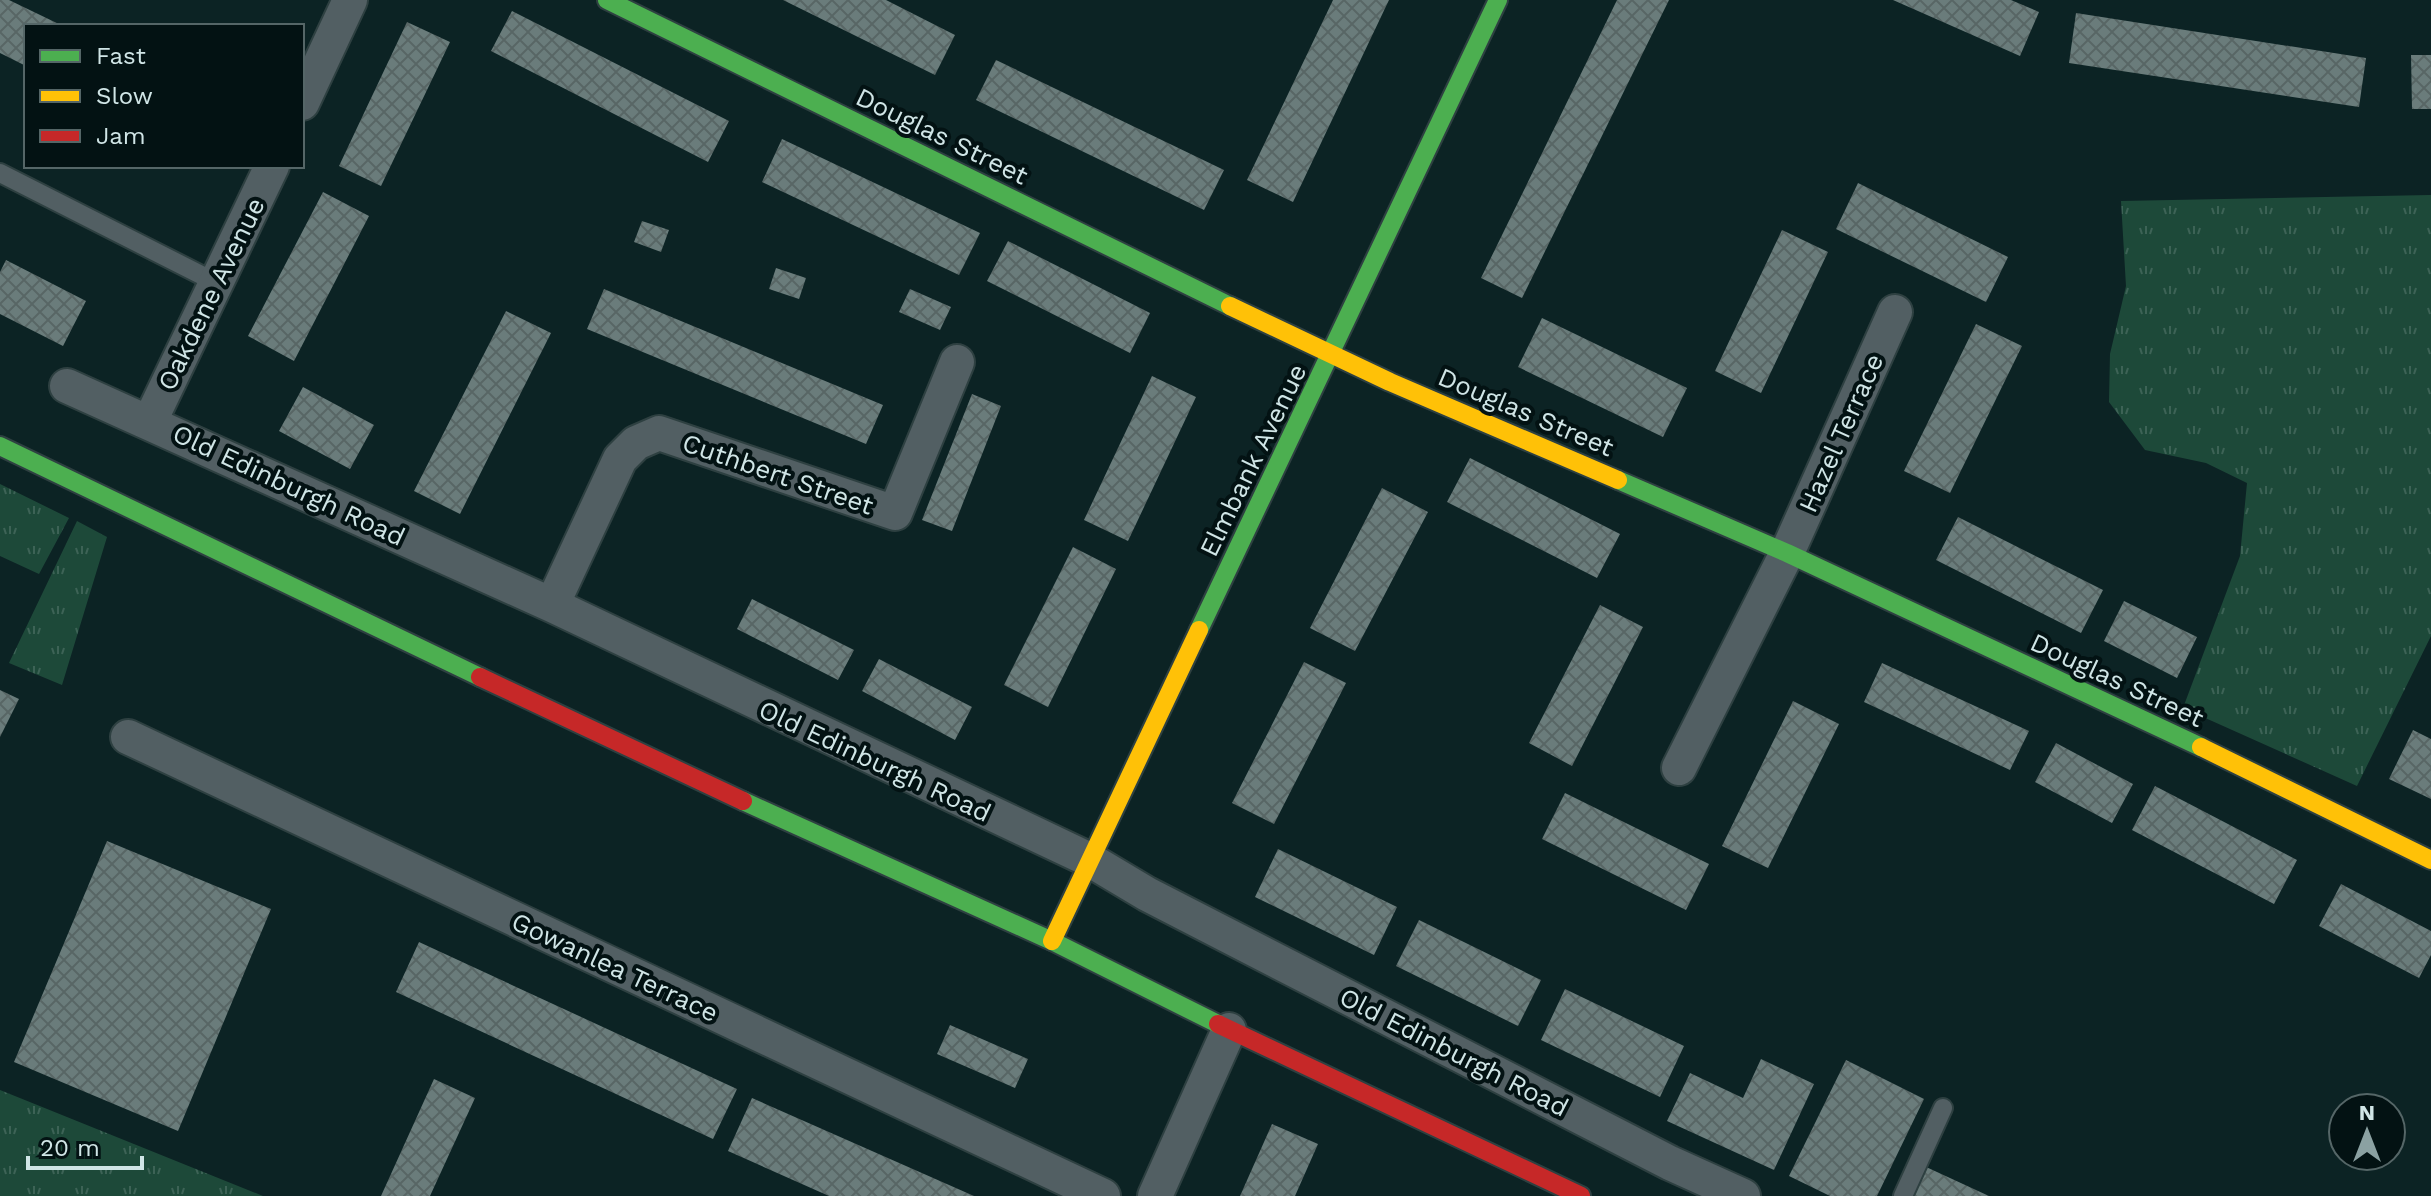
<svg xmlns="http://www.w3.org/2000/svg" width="2431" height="1196" font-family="'Work Sans',sans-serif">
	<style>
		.grass { fill: url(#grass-tufts) }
		.building { fill: url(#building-cross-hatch) }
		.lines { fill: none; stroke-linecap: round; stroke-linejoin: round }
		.lane-casing { stroke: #2e4041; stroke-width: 22 }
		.street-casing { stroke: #2e4041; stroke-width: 38 }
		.fast-casing { stroke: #2e4041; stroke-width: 22 }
		.slow-casing { stroke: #2e4041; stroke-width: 22 }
		.jam-casing { stroke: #2e4041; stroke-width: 22 }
		.lane { stroke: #525f63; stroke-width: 18 }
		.street { stroke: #525f63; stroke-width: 34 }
		.fast { stroke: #4caf50; stroke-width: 18 }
		.slow { stroke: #ffc107; stroke-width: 18 }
		.jam { stroke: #c62828; stroke-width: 18 }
		.labels { text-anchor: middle; stroke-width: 8; stroke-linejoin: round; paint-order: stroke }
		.street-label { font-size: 26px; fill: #d0e5e6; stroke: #031213 }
	</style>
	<defs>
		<pattern id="grass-tufts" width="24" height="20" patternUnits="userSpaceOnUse" patternTransform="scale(2)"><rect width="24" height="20" fill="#1d4939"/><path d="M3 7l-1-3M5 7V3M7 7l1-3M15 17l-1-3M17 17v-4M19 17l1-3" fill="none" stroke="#3d6356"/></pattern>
		<pattern id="building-cross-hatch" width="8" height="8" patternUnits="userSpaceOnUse" patternTransform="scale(2)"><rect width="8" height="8" fill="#6a7c7b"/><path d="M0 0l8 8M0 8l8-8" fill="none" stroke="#586665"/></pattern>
	</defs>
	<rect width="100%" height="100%" fill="#0c2324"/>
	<!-- grass -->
	<path class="grass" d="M 2431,195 L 2431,636 L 2357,786 L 2183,708 L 2240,556 L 2247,483 L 2206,463 L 2145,450 L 2109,402 L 2110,354 L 2126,286 L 2121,201 Z
		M 0,484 L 69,518 L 39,574 L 0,556 Z
		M 77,521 L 107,537 L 62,685 L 9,663 Z
		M 0,1090 L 263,1196 L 0,1196 Z"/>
	<!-- building -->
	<path class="building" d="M 0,0 L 9,0 L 63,26 L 26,26 L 26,66 L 0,53 Z
		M 783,0 L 886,0 L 955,35 L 935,75 Z
		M 1333,0 L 1389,0 L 1293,202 L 1247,180 Z
		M 1617,0 L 1669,0 L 1522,298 L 1481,278 Z
		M 1893,0 L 2011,0 L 2039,12 L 2020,56 Z
		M 512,11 L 729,121 L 708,162 L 491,51 Z
		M 2076,13 L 2366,58 L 2359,107 L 2069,63 Z
		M 407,22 L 450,42 L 381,186 L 339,166 Z
		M 2411,55 L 2431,55 L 2431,109 L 2412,109 Z
		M 996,60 L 1224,170 L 1204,210 L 976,100 Z
		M 782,139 L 980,233 L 959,275 L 762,182 Z
		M 1858,183 L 2008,257 L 1986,302 L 1836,229 Z
		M 323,192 L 369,216 L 294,361 L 248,336 Z
		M 642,221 L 669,230 L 661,252 L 634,242 Z
		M 1782,230 L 1828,252 L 1761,393 L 1715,371 Z
		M 1008,241 L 1150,313 L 1130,353 L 987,281 Z
		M 6,260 L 86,301 L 63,346 L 0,314 L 0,272 Z
		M 776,268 L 806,278 L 799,299 L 769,289 Z
		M 604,289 L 883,405 L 866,444 L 587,329 Z
		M 910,289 L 951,307 L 940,330 L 899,312 Z
		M 506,311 L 551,333 L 460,514 L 414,491 Z
		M 1542,318 L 1687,388 L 1663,437 L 1518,367 Z
		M 1976,324 L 2022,346 L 1950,493 L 1904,471 Z
		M 1152,376 L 1196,397 L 1128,541 L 1084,520 Z
		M 303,387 L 374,425 L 350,469 L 279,431 Z
		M 972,394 L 1001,406 L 952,531 L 922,520 Z
		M 1470,458 L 1620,534 L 1597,578 L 1447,502 Z
		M 1382,488 L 1428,512 L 1355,651 L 1310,628 Z
		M 1958,517 L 2103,590 L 2081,633 L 1936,560 Z
		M 1073,547 L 1116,569 L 1048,707 L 1004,685 Z
		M 752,599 L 854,650 L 838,680 L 737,629 Z
		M 2124,601 L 2197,637 L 2177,678 L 2104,641 Z
		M 1600,605 L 1643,627 L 1572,766 L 1529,743 Z
		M 879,659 L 972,707 L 955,740 L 862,691 Z
		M 1304,662 L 1346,683 L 1274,824 L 1232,803 Z
		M 1882,663 L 2029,731 L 2010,770 L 1864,702 Z
		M 0,690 L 19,699 L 0,737 Z
		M 1793,701 L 1839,724 L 1768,868 L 1722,846 Z
		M 2413,730 L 2431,739 L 2431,799 L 2389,779 Z
		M 2056,743 L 2133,784 L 2112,823 L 2035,782 Z
		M 2155,786 L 2297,860 L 2274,904 L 2132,830 Z
		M 1565,793 L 1709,864 L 1686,910 L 1542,839 Z
		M 107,841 L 271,909 L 178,1131 L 14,1062 Z
		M 1278,849 L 1397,907 L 1374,955 L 1255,897 Z
		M 2341,884 L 2431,931 L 2431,955 L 2419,978 L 2319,926 Z
		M 1419,920 L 1541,980 L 1518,1026 L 1396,966 Z
		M 419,942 L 737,1089 L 713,1139 L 396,992 Z
		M 1565,989 L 1684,1046 L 1660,1097 L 1541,1040 Z
		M 950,1025 L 1028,1059 L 1015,1088 L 937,1054 Z
		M 1761,1059 L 1814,1084 L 1774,1170 L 1667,1121 L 1690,1073 L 1743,1098 Z
		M 1846,1060 L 1924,1099 L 1877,1196 L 1830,1196 L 1789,1176 Z
		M 434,1079 L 475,1098 L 430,1196 L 381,1196 Z
		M 752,1098 L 974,1196 L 829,1196 L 728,1151 Z
		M 1272,1124 L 1318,1144 L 1295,1196 L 1240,1196 Z
		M 1924,1166 L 1989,1196 L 1911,1196 Z"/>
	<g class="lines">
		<defs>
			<path id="lane" d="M 0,173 L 215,282
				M 1903,1196 L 1943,1108"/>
			<path id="street" d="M 302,103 L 350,0
				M 67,386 L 552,605 L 1090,860 L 1147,894 L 1670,1163 L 1743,1196
				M 150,421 L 272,166
				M 552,605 L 620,459 L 636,443 L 659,433 L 895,513 L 957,362
				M 128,737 L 1103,1196
				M 1679,768 L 1787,553 L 1895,312
				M 1155,1196 L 1229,1030"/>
			<path id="fast" d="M 607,0 L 1230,306
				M 0,446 L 480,677
				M 1618,480 L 1787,553 L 2201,747
				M 1199,630 L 1498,0
				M 743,801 L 1052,941 L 1218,1024"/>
			<path id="slow" d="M 1230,306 L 1390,382 L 1618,480
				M 2201,747 L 2431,860
				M 1052,941 L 1199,630"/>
			<path id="jam" d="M 480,677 L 743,801
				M 1218,1024 L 1581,1196"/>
		</defs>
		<!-- lane casing -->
		<use href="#lane" class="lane-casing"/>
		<!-- street casing -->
		<use href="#street" class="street-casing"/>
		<!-- fast casing -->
		<use href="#fast" class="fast-casing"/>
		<!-- slow casing -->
		<use href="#slow" class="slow-casing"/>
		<!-- jam casing -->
		<use href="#jam" class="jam-casing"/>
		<!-- lane -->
		<use href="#lane" class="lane"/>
		<!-- street -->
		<use href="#street" class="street"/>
		<!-- fast -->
		<use href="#fast" class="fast"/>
		<!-- slow -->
		<use href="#slow" class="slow"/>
		<!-- jam -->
		<use href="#jam" class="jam"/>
	</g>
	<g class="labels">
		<!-- street labels -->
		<g class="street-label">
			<text transform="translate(942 136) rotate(26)" y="9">Douglas Street</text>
			<text transform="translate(211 294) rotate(-64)" y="9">Oakdene Avenue</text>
			<text transform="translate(1526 412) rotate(23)" y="9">Douglas Street</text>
			<text transform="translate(1841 433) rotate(-66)" y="9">Hazel Terrace</text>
			<text transform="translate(1253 460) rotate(-64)" y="9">Elmbank Avenue</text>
			<text transform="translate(778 474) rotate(19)" y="9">Cuthbert Street</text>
			<text transform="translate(289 485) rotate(25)" y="9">Old Edinburgh Road</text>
			<text transform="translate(2117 680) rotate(25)" y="9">Douglas Street</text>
			<text transform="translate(875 761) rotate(25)" y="9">Old Edinburgh Road</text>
			<text transform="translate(615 967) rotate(25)" y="9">Gowanlea Terrace</text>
			<text transform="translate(1454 1052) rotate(27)" y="9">Old Edinburgh Road</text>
		</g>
	</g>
	<!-- legend -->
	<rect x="24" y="24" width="280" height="144" fill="#031213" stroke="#556667" stroke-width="2"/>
	<rect x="40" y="50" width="40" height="12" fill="#4caf50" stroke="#556667" stroke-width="2"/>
	<text x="96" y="64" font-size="24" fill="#d0e5e6">Fast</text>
	<rect x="40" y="90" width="40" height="12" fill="#ffc107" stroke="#556667" stroke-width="2"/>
	<text x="96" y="104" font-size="24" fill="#d0e5e6">Slow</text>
	<rect x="40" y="130" width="40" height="12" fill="#c62828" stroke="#556667" stroke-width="2"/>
	<text x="96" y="144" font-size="24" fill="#d0e5e6">Jam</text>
	<!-- north arrow -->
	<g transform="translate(2367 1132)"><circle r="38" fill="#031213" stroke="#556667" stroke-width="2"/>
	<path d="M0-6L14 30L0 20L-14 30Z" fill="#8ba1a2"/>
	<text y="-12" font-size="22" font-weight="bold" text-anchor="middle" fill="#d0e5e6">N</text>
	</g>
	<!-- scale -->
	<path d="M28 1156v12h114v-12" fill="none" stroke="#d0e5e6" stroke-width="4"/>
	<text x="40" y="1156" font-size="24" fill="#d0e5e6" stroke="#031213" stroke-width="6" paint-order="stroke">20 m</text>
</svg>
